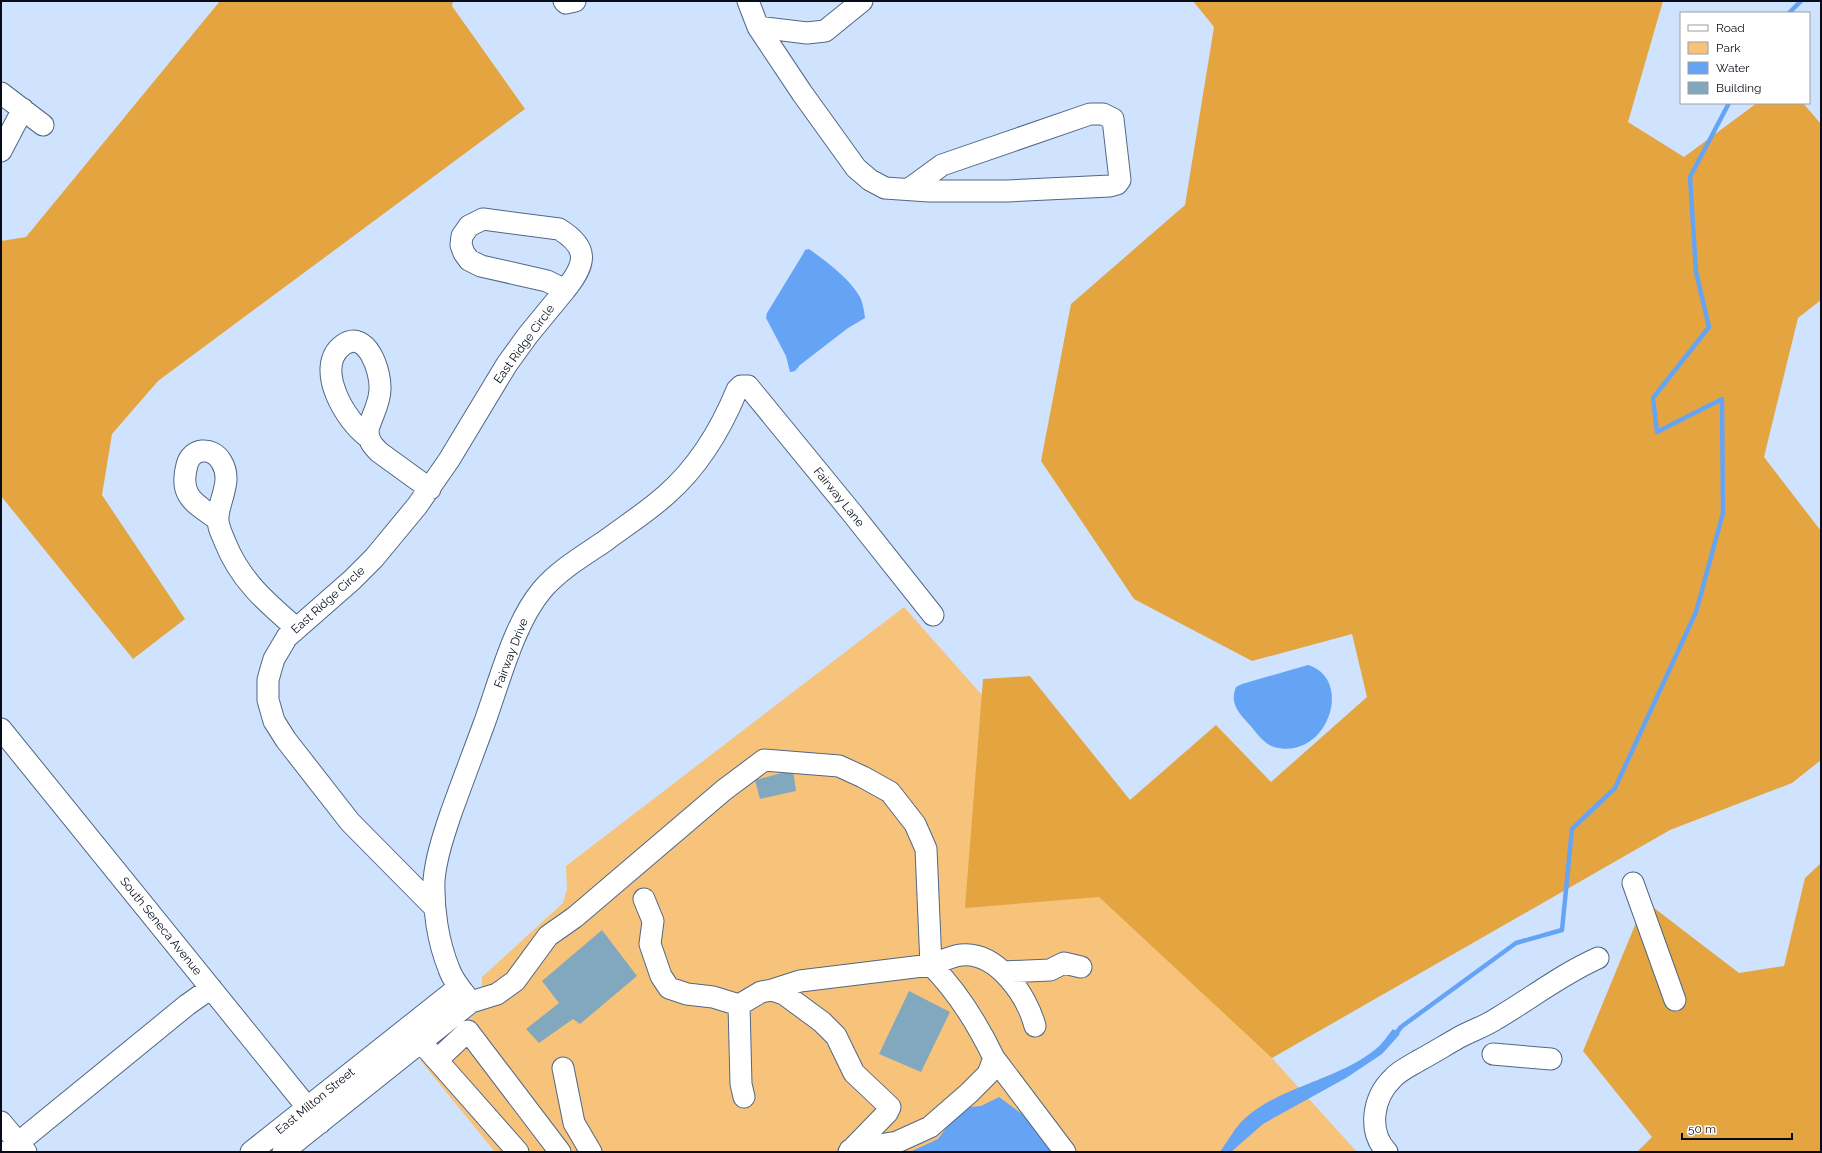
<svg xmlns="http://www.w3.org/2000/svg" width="1822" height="1153" font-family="Raleway,sans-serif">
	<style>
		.green { fill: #f7c37a }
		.forest { fill: #e4a541 }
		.water { fill: #65a4f4 }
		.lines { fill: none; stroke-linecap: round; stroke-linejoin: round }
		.stream { stroke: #65a4f4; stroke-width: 4.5 }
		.building { fill: #81a8bf }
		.minor-casing { stroke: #516784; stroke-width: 23 }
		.minor { stroke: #fff; stroke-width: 21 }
		.labels { text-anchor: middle; stroke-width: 3.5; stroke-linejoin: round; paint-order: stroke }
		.street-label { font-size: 12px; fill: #060d18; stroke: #fff }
	</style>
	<rect width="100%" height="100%" fill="#cfe3fe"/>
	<!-- green -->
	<path class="green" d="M 904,607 L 982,695 L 1272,1058 L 1357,1152 L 495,1152 L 420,1060 L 481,1009 L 482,977 L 563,903 L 567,889 L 566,866 Z"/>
	<!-- forest -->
	<path class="forest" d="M 220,1 L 453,1 L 452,6 L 525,109 L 158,381 L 112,434 L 102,495 L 185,619 L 133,659 L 1,496 L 1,241 L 26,237 Z
		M 1193,1 L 1663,1 L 1628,122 L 1684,157 L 1757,103 L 1803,103 L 1821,124 L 1821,300 L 1798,318 L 1764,457 L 1821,531 L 1821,760 L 1792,783 L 1670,830 L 1272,1058 L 1099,897 L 965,908 L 983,679 L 1030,676 L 1130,800 L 1216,725 L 1271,782 L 1367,697 L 1352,634 L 1252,661 L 1134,599 L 1041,461 L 1071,304 L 1185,205 L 1214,27 Z
		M 1821,863 L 1821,1152 L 1637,1152 L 1652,1137 L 1583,1051 L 1645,901 L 1739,973 L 1784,966 L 1805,878 Z"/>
	<!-- water -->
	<path class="water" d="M 809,249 C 827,262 848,277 860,297 C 863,303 864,311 865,318 L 848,328 L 800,365 L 795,371 L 790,372 L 786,356 L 766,318 L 767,313 L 803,254 L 805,250 Z
		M 1308,665 C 1355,679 1327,762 1274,747 C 1262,743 1255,730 1247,722 C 1237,711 1230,702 1236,687 L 1242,684 Z
		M 1393,1029 L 1400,1034 L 1382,1054 L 1346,1078 L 1263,1124 L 1231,1152 L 1220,1152 C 1227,1142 1233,1131 1241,1122 C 1277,1086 1338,1081 1377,1048 C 1383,1043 1388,1035 1393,1029 Z
		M 999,1097 L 1041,1128 L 1057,1152 L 890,1152 L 912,1151 L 938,1139 L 957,1114 L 970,1107 L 981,1106 Z"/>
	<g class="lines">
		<!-- stream -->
		<path class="stream" d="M 1789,13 L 1801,1
			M 1394,1036 L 1401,1027 L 1516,943 L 1562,930 L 1572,829 L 1615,788 L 1696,612 L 1723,513 L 1722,399 L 1657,432 L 1653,398 L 1709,327 L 1696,272 L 1690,177 L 1729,103"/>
	</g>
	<!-- building -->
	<path class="building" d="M 793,770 L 796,791 L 760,799 L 755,780 Z
		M 602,930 L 637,976 L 580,1024 L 573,1019 L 539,1043 L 526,1029 L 559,1003 L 542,981 Z
		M 909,991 L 950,1012 L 921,1072 L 879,1054 Z"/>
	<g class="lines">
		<defs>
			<path id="minor" d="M 564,1 L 566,3 L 575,1
				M 748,1 L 758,27 L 802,93 L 856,168 L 870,180 L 885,188 L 929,191 L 1008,191 L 1110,186 L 1117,184 L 1120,180 L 1113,119 L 1103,114 L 1090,114 L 942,165 L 909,189
				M 758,27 L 807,33 L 825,31 L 862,1
				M 1,93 L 43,125
				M 1,151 L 23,109
				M 483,219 L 559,229 C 590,248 586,264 565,290 L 547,281 L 481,266 L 469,260 L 464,253 L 461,245 L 462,236 L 469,226 Z
				M 368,437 C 346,422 313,367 343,345 C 367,328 381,372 380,389 C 380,404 371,417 368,430 C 368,440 372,445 379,452 L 430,489
				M 218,520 C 197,504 178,498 187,465 C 191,448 212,446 221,461 C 233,480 220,497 218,516 C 217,526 222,534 225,542 C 240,580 266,602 296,628
				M 1,729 L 320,1123
				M 1633,883 L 1675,1000
				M 644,899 L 653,921 L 650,944 L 661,976 L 669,988 L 687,994 L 713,997 L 739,1005
				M 435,908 L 350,822 L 286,740 L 274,721 L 268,700 L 268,680 L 271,669 L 274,659 L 287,637 L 352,580 L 374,558 L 417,506 L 449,460 L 507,364 L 528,335 L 565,290
				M 1003,972 L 1050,970 L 1064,963 L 1081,967
				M 471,1002 C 463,992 453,981 449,969 C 438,942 433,909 434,880 C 436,858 443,837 450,816 C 461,785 473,754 484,724 C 499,683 514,623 542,590 C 559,570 583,556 605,541 C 625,526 647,512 666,495 C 698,467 721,429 737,390 L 741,386 L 748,386 L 852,513 L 933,615
				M 428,1050 L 518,1152
				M 1493,1054 L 1551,1059
				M 994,1058 L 1065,1152
				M 437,1060 L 468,1031 L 560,1152
				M 563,1068 L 574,1123 L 591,1152
				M 744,1097 L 741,1084 L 739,1005 L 761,992 L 772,990 L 784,994 L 822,1022 L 836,1036 L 854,1073 L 890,1107 L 887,1113 L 849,1152
				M 1,1122 L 26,1152
				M 850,1150 L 897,1142 L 930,1127 L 969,1093 L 988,1074 L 994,1058 C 978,1025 957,991 931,965 C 940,962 951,956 961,955 C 997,951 1027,996 1035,1026
				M 7,1152 L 187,1005 L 211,988
				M 251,1152 L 459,987
				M 283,1152 L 471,1002 L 497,994 L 515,981 L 548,936 L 575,917 L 724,790 L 764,760 L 839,766 L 863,777 L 890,792 L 915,824 L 926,849 L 931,965 L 800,981 L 772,990
				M 1387,1152 C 1367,1131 1373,1097 1393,1078 C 1399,1071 1410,1066 1418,1061 C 1431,1054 1444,1046 1458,1038 C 1470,1031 1484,1027 1496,1019 C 1530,999 1562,974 1598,958"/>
		</defs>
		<!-- minor casing -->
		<use href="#minor" class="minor-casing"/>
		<!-- minor -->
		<use href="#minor" class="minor"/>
	</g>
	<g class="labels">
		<!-- street labels -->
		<g class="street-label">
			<text transform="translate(524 344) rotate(-54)" y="4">East Ridge Circle</text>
			<text transform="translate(839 497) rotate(51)" y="4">Fairway Lane</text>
			<text transform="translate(328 600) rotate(-42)" y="4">East Ridge Circle</text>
			<text transform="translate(511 653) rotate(-69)" y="4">Fairway Drive</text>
			<text transform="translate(161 926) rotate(51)" y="4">South Seneca Avenue</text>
			<text transform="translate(315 1101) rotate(-39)" y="4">East Milton Street</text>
		</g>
	</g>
	<!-- border -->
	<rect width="1822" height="1153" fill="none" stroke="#060d18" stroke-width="4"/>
	<!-- legend -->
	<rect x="1680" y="12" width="130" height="92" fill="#ffffff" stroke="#9b9ea3"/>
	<rect x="1688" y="25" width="20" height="6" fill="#ffffff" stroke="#9b9ea3"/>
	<text x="1716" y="32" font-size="12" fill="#060d18">Road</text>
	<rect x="1688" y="42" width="20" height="12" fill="#f7c37a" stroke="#9b9ea3"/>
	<text x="1716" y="52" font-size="12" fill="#060d18">Park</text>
	<rect x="1688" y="62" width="20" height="12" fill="#65a4f4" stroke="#9b9ea3"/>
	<text x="1716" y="72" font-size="12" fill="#060d18">Water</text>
	<rect x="1688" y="82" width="20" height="12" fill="#81a8bf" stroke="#9b9ea3"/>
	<text x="1716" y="92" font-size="12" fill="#060d18">Building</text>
	<!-- scale -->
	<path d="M1682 1133v6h110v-6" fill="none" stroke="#060d18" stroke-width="2"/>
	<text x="1688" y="1133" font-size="12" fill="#060d18" stroke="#ffffff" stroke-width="3" paint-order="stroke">50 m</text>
</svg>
